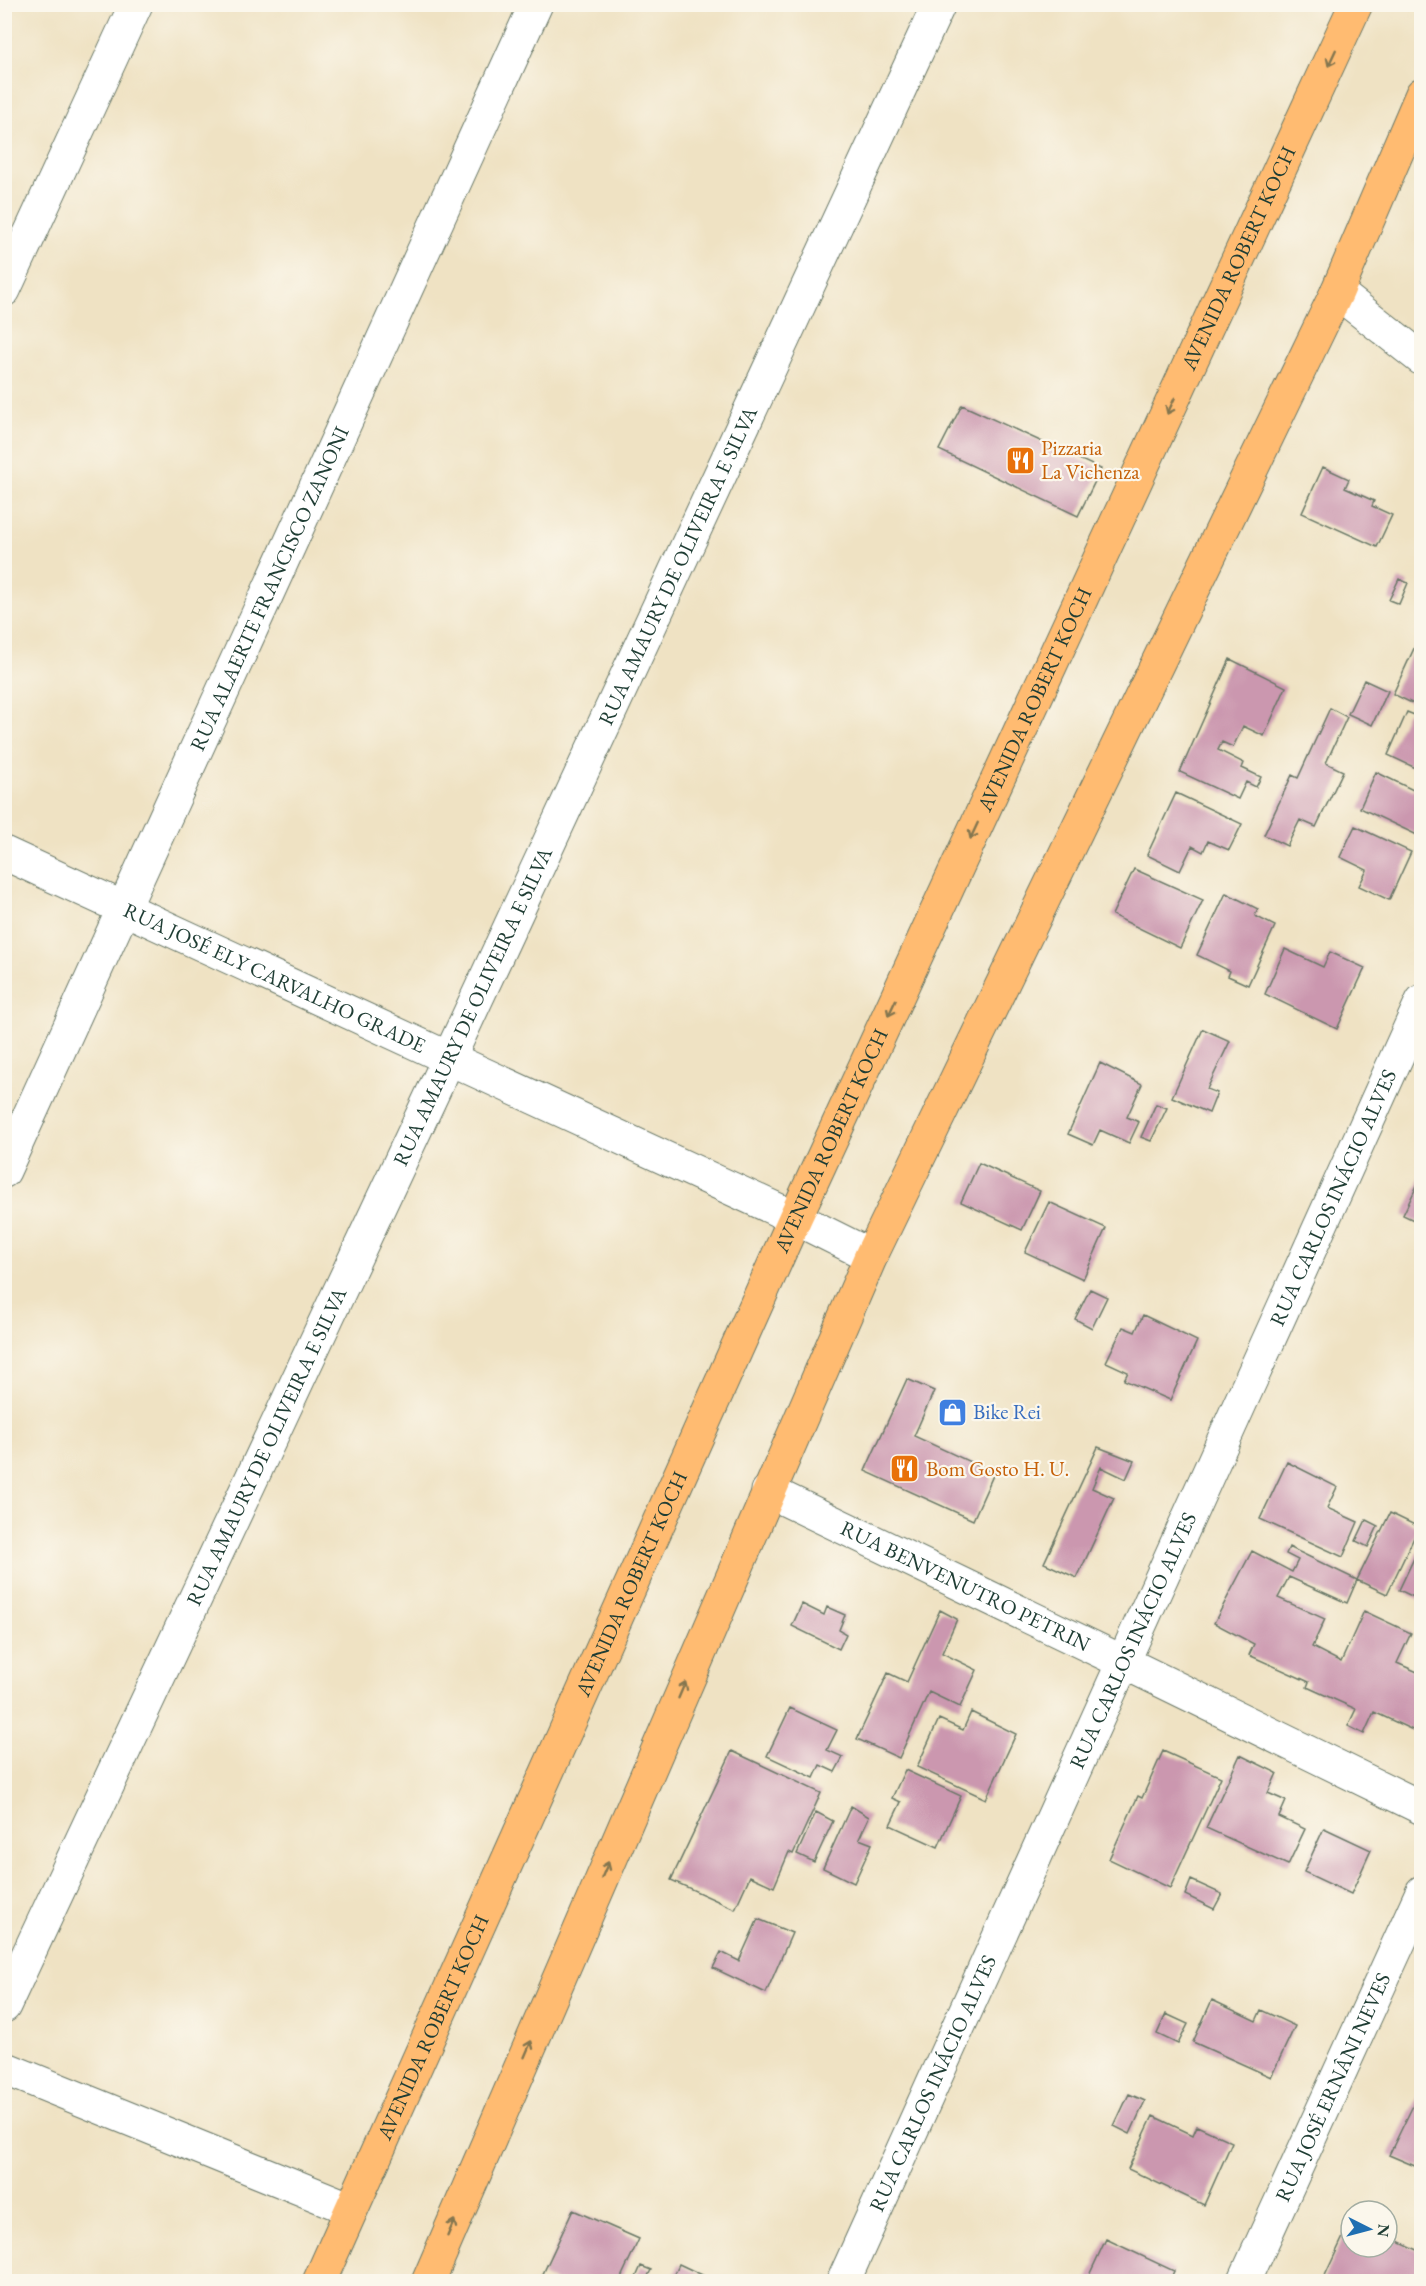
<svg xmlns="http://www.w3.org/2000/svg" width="1426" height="2286" font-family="'EB Garamond',serif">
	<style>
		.building { fill: #cb97af }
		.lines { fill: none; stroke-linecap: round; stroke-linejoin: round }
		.minor-casing { stroke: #687766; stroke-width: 35 }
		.major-casing { stroke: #687766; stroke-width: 35 }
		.minor { stroke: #fff; stroke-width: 33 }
		.major { stroke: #ffbb71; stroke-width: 33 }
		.oneway { stroke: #84764f }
		.labels { text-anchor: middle; stroke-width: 4.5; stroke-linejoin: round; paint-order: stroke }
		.street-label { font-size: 21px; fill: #1f3d34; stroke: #fbf7ec }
		.food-label { font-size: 21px; fill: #c56008; stroke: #fbf7ec; text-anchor: start }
		.shop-label { font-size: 21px; fill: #366cbe; stroke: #fbf7ec; text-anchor: start }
	</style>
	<rect width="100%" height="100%" fill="#fbf7ec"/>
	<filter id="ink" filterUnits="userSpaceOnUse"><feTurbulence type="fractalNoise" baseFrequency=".0167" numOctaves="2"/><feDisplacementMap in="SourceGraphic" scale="12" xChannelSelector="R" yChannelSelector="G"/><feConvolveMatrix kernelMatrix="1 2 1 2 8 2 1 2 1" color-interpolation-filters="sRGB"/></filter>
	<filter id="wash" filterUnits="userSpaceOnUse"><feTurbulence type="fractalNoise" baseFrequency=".008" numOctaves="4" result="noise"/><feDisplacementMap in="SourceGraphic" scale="24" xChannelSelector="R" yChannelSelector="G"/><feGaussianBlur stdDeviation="1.35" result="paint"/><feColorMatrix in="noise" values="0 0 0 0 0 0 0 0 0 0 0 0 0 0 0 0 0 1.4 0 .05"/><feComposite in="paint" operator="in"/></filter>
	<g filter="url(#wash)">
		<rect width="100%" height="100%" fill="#efe2c3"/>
		<g id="blocks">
			<!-- building -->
			<path class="building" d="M 962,405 L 1101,469 L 1078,516 L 939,450 Z
				M 1323,467 L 1349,479 L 1345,488 L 1374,501 L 1372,506 L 1392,515 L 1377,547 L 1302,513 Z
				M 1399,579 L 1408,583 L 1399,604 L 1389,600 Z
				M 1417,642 L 1422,644 L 1420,707 L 1393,694 Z
				M 1230,659 L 1286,687 L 1264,736 L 1243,726 L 1233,747 L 1222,742 L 1218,750 L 1244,763 L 1242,768 L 1261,777 L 1256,787 L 1246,782 L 1238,799 L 1180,772 Z
				M 1364,680 L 1388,691 L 1372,725 L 1348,714 Z
				M 1330,708 L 1347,717 L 1326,763 L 1343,771 L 1316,827 L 1300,820 L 1287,846 L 1264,835 L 1292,775 L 1298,778 Z
				M 1407,712 L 1422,718 L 1422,771 L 1388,755 Z
				M 1376,772 L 1413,790 L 1417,780 L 1422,782 L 1422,825 L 1417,835 L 1360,808 Z
				M 1176,793 L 1242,824 L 1229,850 L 1208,841 L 1203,852 L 1192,846 L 1180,871 L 1147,855 Z
				M 1355,826 L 1411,852 L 1389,900 L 1359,886 L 1367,870 L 1340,857 Z
				M 1134,869 L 1203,900 L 1180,948 L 1112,915 Z
				M 1226,893 L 1258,909 L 1255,916 L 1275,926 L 1248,985 L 1228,976 L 1230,971 L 1197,955 Z
				M 1285,949 L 1323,967 L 1330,952 L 1365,968 L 1337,1029 L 1265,994 Z
				M 1203,1029 L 1230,1041 L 1207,1089 L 1217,1093 L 1209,1113 L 1172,1097 Z
				M 1100,1063 L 1142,1084 L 1127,1117 L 1139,1122 L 1129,1143 L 1100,1130 L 1093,1145 L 1068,1134 Z
				M 1156,1104 L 1167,1108 L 1151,1141 L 1141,1137 Z
				M 979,1163 L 1040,1191 L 1022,1230 L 961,1202 Z
				M 1422,1175 L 1422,1224 L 1403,1215 Z
				M 1049,1202 L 1106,1228 L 1083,1279 L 1025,1252 Z
				M 1090,1289 L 1107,1297 L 1092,1328 L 1075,1319 Z
				M 1143,1315 L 1197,1341 L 1170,1400 L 1124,1380 L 1128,1372 L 1106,1362 L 1123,1327 L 1135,1332 Z
				M 907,1379 L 934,1391 L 914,1436 L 994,1473 L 973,1520 L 865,1471 Z
				M 1098,1447 L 1134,1461 L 1126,1479 L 1101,1467 L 1092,1488 L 1114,1498 L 1077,1578 L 1044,1563 Z
				M 1287,1462 L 1337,1487 L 1327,1508 L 1358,1522 L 1343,1557 L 1260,1519 Z
				M 1390,1513 L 1419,1527 L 1387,1594 L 1357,1580 L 1347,1603 L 1289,1577 L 1278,1598 L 1325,1619 L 1312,1647 L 1341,1662 L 1364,1611 L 1411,1633 L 1397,1663 L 1422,1674 L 1422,1726 L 1419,1733 L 1374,1712 L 1364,1734 L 1348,1726 L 1356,1709 L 1307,1687 L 1309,1682 L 1249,1655 L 1254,1644 L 1214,1623 L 1252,1551 L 1292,1572 L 1298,1560 L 1286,1554 L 1289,1547 L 1357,1580 Z
				M 1366,1520 L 1378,1526 L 1368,1547 L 1356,1541 Z
				M 1417,1552 L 1422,1554 L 1422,1601 L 1399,1590 Z
				M 802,1604 L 824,1615 L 827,1607 L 845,1615 L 839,1630 L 846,1634 L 839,1649 L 792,1626 Z
				M 940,1610 L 957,1619 L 942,1653 L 977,1670 L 960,1707 L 929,1692 L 899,1758 L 857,1739 L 888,1673 L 907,1682 Z
				M 790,1708 L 837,1730 L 827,1750 L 843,1757 L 835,1772 L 820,1765 L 814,1778 L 767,1756 Z
				M 971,1712 L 1016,1734 L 986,1799 L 917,1767 L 939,1719 L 963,1730 Z
				M 732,1751 L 821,1793 L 793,1854 L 789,1852 L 774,1887 L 750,1876 L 735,1909 L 671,1880 Z
				M 1163,1751 L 1221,1777 L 1170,1888 L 1109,1859 L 1138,1796 L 1142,1798 Z
				M 1240,1755 L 1277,1773 L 1268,1793 L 1286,1801 L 1279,1817 L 1305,1829 L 1288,1865 L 1206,1828 Z
				M 905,1770 L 961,1796 L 938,1847 L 890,1825 L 901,1802 L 892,1798 Z
				M 851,1806 L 869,1817 L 859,1839 L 872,1844 L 854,1883 L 823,1868 Z
				M 816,1812 L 833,1821 L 814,1862 L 797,1854 Z
				M 1324,1828 L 1371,1850 L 1351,1894 L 1304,1872 Z
				M 1191,1880 L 1222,1894 L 1214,1909 L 1185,1895 Z
				M 758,1919 L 792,1933 L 766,1993 L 713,1968 L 721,1952 L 739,1961 Z
				M 1212,2000 L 1256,2021 L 1261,2010 L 1295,2026 L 1271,2077 L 1193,2042 Z
				M 1166,2014 L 1188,2024 L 1178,2044 L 1157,2034 Z
				M 1422,2087 L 1422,2169 L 1389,2155 Z
				M 1129,2094 L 1145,2101 L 1130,2134 L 1114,2126 Z
				M 1153,2116 L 1193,2135 L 1197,2126 L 1232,2142 L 1204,2205 L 1128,2169 Z
				M 573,2210 L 639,2239 L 619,2282 L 555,2282 L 542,2276 Z
				M 1351,2220 L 1351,2247 L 1387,2247 L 1387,2229 L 1397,2233 L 1394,2239 L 1422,2252 L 1422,2264 L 1413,2282 L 1322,2282 Z
				M 1106,2239 L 1174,2271 L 1169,2282 L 1086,2282 Z
				M 679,2264 L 717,2282 L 671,2282 Z
				M 641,2266 L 651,2270 L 645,2282 L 634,2282 Z"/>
		</g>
	</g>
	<g filter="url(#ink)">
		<use href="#blocks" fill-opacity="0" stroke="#687766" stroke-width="1.5"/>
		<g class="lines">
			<defs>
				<g id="minor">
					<path d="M 4,290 L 136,4"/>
					<path d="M 1337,292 L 1422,359"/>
					<path id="s1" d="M 4,853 L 795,1218 L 871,1256"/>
					<path id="s2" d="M 4,1171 L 536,4"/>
					<path id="s3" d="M 768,1491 L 1123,1662 L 1422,1808"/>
					<path id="s4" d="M 4,2006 L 449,1058 L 939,4"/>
					<path d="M 4,2068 L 351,2209"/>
					<path id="s5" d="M 843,2282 L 1422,1001"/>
					<path id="s6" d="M 1244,2282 L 1422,1892"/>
				</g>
				<g id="major">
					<path id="s7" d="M 319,2282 L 795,1218 L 1356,4"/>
					<path d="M 428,2282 L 871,1256 L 1337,292 L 1422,94"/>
				</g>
			</defs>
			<!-- minor casing -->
			<use href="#minor" class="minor-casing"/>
			<!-- major casing -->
			<use href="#major" class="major-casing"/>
			<!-- minor -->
			<use href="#minor" class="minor"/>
			<!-- major -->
			<use href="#major" class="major"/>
		</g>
		<!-- one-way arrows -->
		<defs><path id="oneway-shaft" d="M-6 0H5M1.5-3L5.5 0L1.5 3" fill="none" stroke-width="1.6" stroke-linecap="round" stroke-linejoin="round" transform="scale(1.5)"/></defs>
		<g class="oneway">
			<use href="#oneway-shaft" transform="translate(1332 58) rotate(115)"/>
			<use href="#oneway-shaft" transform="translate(1171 406) rotate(115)"/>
			<use href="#oneway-shaft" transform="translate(974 831) rotate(115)"/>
			<use href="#oneway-shaft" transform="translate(892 1008) rotate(115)"/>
			<use href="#oneway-shaft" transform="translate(682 1690) rotate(-67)"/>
			<use href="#oneway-shaft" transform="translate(605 1870) rotate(-67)"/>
			<use href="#oneway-shaft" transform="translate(528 2049) rotate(-67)"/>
			<use href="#oneway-shaft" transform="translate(451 2228) rotate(-67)"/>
		</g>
	</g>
	<!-- icons -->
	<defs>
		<symbol id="restaurant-square" viewBox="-11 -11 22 22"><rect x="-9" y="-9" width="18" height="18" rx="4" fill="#e8710a" stroke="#fbf7ec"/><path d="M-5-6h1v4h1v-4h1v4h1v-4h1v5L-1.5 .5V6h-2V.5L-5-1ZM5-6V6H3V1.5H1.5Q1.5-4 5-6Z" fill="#fff"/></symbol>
		<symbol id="shop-square" viewBox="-11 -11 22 22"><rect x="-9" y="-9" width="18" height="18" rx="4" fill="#3f7fe0" stroke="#fbf7ec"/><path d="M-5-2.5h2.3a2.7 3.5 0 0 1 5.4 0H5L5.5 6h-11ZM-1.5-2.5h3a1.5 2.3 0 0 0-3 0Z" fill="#fff"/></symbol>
	</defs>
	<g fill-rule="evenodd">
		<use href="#restaurant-square" x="1004" y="444" width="33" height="33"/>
		<use href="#shop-square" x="936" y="1396" width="33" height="33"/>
		<use href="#restaurant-square" x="888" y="1452" width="33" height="33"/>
	</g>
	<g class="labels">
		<!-- street labels -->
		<g class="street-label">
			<text dy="7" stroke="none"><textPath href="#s7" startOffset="2223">AVENIDA ROBERT KOCH</textPath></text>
			<text dy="7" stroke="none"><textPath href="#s4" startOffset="1590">RUA AMAURY DE OLIVEIRA E SILVA</textPath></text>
			<text dy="7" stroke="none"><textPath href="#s2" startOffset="640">RUA ALAERTE FRANCISCO ZANONI</textPath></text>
			<text dy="7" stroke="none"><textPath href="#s7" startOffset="1737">AVENIDA ROBERT KOCH</textPath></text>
			<text dy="7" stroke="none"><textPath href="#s1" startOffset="298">RUA JOSÉ ELY CARVALHO GRADE</textPath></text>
			<text dy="7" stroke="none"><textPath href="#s4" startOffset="1104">RUA AMAURY DE OLIVEIRA E SILVA</textPath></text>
			<text dy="7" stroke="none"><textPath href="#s7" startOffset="1251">AVENIDA ROBERT KOCH</textPath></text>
			<text dy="7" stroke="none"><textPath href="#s5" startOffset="1190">RUA CARLOS INÁCIO ALVES</textPath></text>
			<text dy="7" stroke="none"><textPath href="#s4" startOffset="618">RUA AMAURY DE OLIVEIRA E SILVA</textPath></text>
			<text dy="7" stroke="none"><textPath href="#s7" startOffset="765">AVENIDA ROBERT KOCH</textPath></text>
			<text dy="7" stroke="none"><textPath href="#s3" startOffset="219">RUA BENVENUTRO PETRIN</textPath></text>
			<text dy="7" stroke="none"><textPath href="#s5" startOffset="704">RUA CARLOS INÁCIO ALVES</textPath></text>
			<text dy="7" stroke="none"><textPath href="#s7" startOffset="279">AVENIDA ROBERT KOCH</textPath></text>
			<text dy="7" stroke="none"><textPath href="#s5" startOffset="218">RUA CARLOS INÁCIO ALVES</textPath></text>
			<text dy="7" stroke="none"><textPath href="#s6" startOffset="214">RUA JOSÉ ERNÂNI NEVES</textPath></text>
		</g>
		<!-- food labels -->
		<g class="food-label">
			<text x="1041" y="455">Pizzaria<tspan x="1041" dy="24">La Vichenza</tspan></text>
			<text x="926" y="1476">Bom Gosto H. U.</text>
		</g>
		<!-- shop labels -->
		<g class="shop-label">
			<text x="973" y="1419">Bike Rei</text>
		</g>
	</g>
	<!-- margin -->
	<rect width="1426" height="2286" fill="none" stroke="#fbf7ec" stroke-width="24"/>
	<!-- north arrow -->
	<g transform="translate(1369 2229) rotate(96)"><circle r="28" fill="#fbf7ec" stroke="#a3ada2" stroke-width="1.5"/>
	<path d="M0-4.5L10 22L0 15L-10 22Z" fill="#1f6fb2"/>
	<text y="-9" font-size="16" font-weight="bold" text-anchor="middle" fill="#1f3d34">N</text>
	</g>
</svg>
